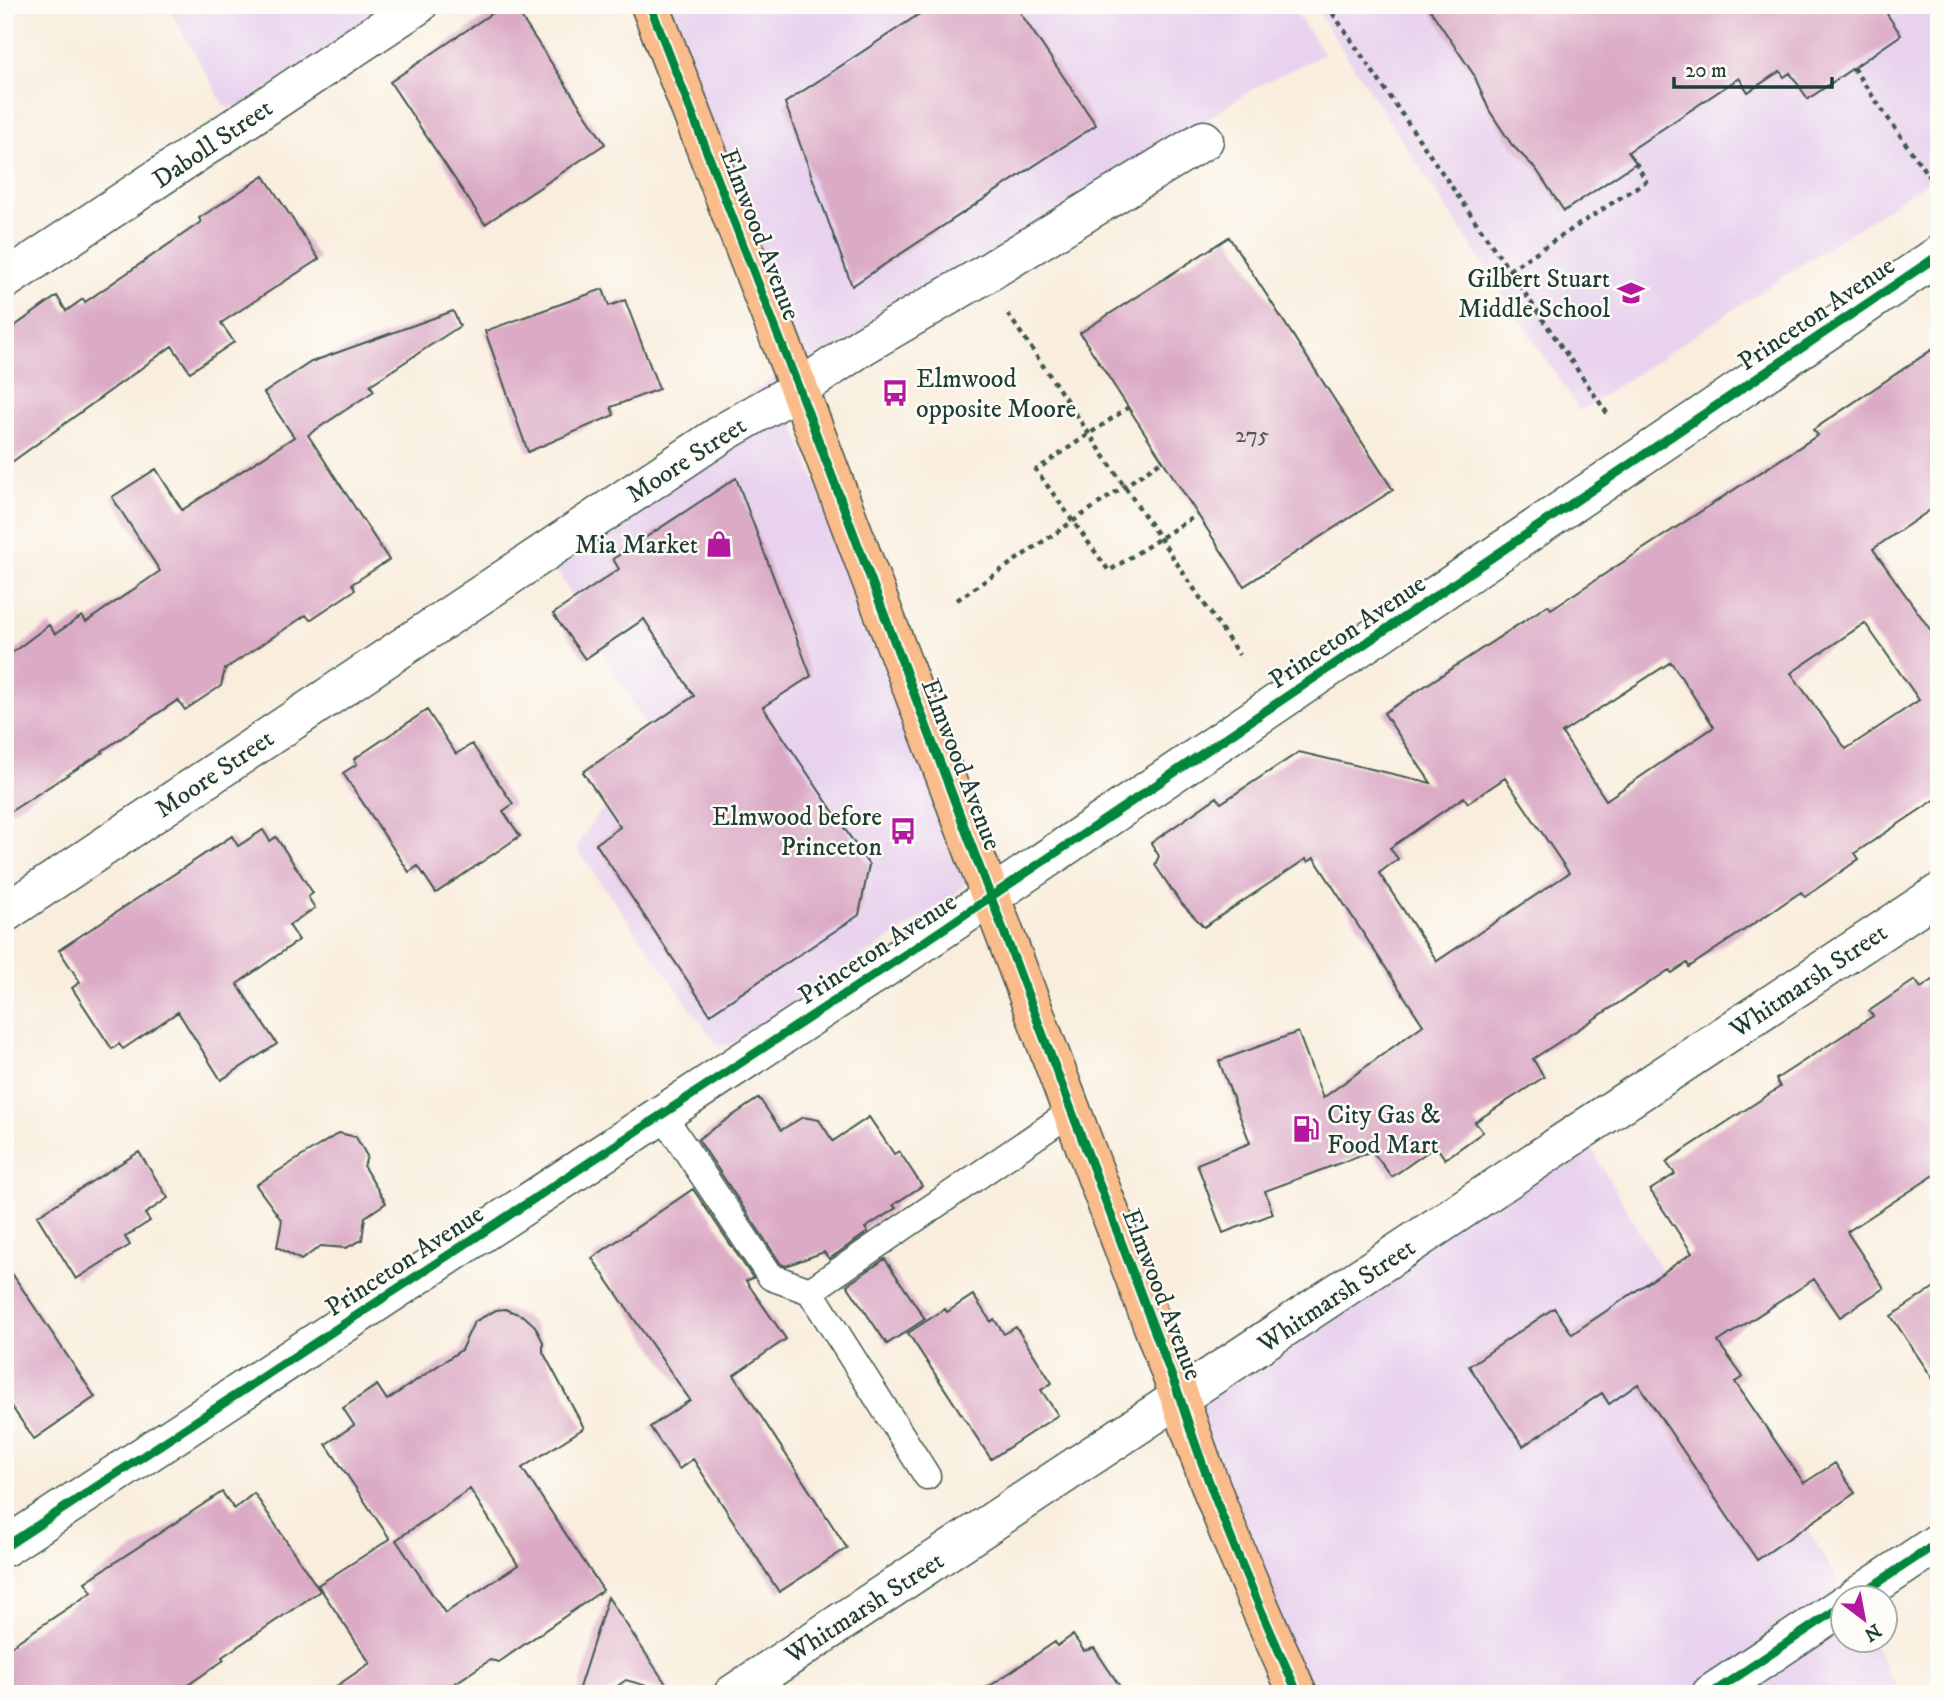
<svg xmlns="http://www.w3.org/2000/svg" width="1944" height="1699" font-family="'IM FELL DW Pica',serif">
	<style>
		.built { fill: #e8d2ee }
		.building { fill: #dbabc6; fill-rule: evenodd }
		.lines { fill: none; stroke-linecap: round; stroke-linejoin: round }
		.service-casing { stroke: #40584e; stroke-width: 29 }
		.minor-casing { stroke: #40584e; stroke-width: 41 }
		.primary-casing { stroke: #40584e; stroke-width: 41 }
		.path { stroke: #40584e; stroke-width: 4.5; stroke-dasharray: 5 5; stroke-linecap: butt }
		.service { stroke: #fff; stroke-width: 26 }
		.minor { stroke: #fff; stroke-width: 38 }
		.primary { stroke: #fabc8b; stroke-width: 38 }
		.cycleway-casing { stroke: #fdfcf7; stroke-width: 13 }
		.cycleway { stroke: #00873e; stroke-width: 9 }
		.labels { text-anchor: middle; stroke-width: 5; stroke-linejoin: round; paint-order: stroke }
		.number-label { font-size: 23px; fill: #4e5858 }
		.street-label { font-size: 26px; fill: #1f3d34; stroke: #fdfcf7 }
		.poi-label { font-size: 26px; fill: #1f3d34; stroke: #fdfcf7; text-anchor: end }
	</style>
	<rect width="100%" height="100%" fill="#fdfcf7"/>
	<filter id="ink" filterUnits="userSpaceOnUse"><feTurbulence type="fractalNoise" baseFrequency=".0143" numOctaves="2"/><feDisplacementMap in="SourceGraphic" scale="14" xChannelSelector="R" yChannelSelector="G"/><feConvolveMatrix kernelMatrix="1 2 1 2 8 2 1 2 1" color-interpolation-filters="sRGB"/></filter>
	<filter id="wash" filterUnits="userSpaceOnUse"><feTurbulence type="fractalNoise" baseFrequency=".00686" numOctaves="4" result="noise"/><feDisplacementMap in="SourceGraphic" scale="28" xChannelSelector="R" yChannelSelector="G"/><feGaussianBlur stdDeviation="1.57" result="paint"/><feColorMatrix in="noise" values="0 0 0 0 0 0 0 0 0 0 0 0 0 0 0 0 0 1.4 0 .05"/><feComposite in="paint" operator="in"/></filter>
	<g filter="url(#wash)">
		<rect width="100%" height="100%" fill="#f9eede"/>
		<!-- built -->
		<path class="built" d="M 167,5 L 391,5 L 238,107 L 225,107 Z
			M 640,5 L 1291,5 L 1324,54 L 1258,86 L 1007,250 L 778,382 L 966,883 L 955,895 L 732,1044 L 717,1045 L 576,848 L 594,818 L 639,779 L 654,741 L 538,537 L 777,376 Z
			M 1313,5 L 1939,5 L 1939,174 L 1580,411 Z
			M 1576,1121 L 1847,1597 L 1842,1598 L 1842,1640 L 1871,1640 L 1901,1694 L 1278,1694 L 1167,1410 Z"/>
		<g id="blocks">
			<!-- building -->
			<path class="building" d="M 504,5 L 513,5 L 605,144 L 485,224 L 390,82 Z
				M 933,5 L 1015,5 L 1096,125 L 852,286 L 785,103 Z
				M 1427,5 L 1881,5 L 1901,35 L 1808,99 L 1790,73 L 1784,77 L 1780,71 L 1748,92 L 1739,78 L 1628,152 L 1636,163 L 1564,211 L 1536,169 L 1512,145 L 1489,110 L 1474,75 Z
				M 264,176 L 319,259 L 221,323 L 234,342 L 190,372 L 172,346 L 5,467 L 5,333 L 57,296 L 66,311 L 83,299 L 85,302 L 201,222 L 199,218 Z
				M 1229,237 L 1393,490 L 1244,586 L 1080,333 Z
				M 603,289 L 609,306 L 625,300 L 659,389 L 611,407 L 614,415 L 528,452 L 485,331 Z
				M 453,311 L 460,326 L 370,385 L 374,391 L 308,435 L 389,560 L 352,584 L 355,590 L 310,620 L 306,615 L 225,669 L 221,686 L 185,710 L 178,700 L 102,751 L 103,752 L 5,815 L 5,658 L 49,625 L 55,634 L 82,616 L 86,622 L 160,571 L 112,497 L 156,469 L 182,510 L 294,437 L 264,393 L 311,362 Z
				M 1939,345 L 1939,504 L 1873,549 L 1939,642 L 1939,797 L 1855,853 L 1859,859 L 1805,897 L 1801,892 L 1689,967 L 1687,963 L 1672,973 L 1669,970 L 1533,1059 L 1544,1077 L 1475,1122 L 1483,1132 L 1445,1159 L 1436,1146 L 1392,1177 L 1372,1151 L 1265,1191 L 1273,1214 L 1223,1233 L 1197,1164 L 1250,1143 L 1219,1061 L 1298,1032 L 1323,1098 L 1423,1025 L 1314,858 L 1308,862 L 1306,859 L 1204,927 L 1180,902 L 1155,865 L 1159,856 L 1151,843 L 1217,797 L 1221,803 L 1299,752 L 1431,783 L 1384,713 L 1548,605 L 1551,609 L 1818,435 L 1813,430 ZM 1865,623 L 1919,700 L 1846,749 L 1791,673 ZM 1671,662 L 1714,727 L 1606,800 L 1562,733 ZM 1505,778 L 1569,873 L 1437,961 L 1379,873 L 1398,859 L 1390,848 L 1464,797 L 1468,803 Z
				M 736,478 L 811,676 L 763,707 L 869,865 L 859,915 L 710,1014 L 596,844 L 620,827 L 583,772 L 694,696 L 644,619 L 585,659 L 553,614 L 619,569 L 613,559 Z
				M 427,710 L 456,754 L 472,744 L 513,804 L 503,811 L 520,836 L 436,893 L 418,866 L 409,872 L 343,773 L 357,764 L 354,759 Z
				M 263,830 L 270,841 L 276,837 L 313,893 L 308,897 L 315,908 L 289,925 L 299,940 L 237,984 L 277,1044 L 221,1080 L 178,1012 L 123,1049 L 119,1044 L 112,1049 L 72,988 L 80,982 L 59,950 L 232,836 L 238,846 Z
				M 1939,976 L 1939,1172 L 1847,1232 L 1884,1288 L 1840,1317 L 1814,1279 L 1718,1342 L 1743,1377 L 1735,1382 L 1804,1483 L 1835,1463 L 1855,1493 L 1757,1560 L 1638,1384 L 1609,1404 L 1602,1393 L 1523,1446 L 1469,1366 L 1554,1308 L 1572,1334 L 1692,1253 L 1650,1190 L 1675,1174 L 1666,1162 L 1780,1087 L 1776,1079 L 1873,1016 L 1869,1011 L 1915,980 L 1921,988 Z
				M 759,1098 L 781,1130 L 803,1117 L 819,1120 L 833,1141 L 869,1117 L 894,1154 L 899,1151 L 922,1186 L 893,1205 L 896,1208 L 865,1228 L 868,1232 L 829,1259 L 824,1252 L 786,1266 L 781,1264 L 698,1139 Z
				M 339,1133 L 356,1137 L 367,1156 L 364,1167 L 386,1203 L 365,1217 L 362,1240 L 346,1248 L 321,1246 L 301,1260 L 277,1247 L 282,1221 L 256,1185 Z
				M 139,1152 L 168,1198 L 145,1214 L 150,1221 L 125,1237 L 130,1245 L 76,1279 L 37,1216 Z
				M 693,1189 L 753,1278 L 746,1281 L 786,1339 L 734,1375 L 847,1548 L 779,1592 L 693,1459 L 679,1469 L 650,1427 L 690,1400 L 592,1258 Z
				M 885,1259 L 925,1319 L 887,1344 L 847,1285 Z
				M 5,1263 L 95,1397 L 34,1439 L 5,1397 Z
				M 1939,1284 L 1939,1388 L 1891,1316 Z
				M 973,1295 L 991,1322 L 994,1319 L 1004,1334 L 1016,1327 L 1052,1383 L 1041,1390 L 1058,1415 L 991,1459 L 908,1333 L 945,1309 L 947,1312 Z
				M 505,1309 L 524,1316 L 535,1326 L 543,1342 L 543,1352 L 584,1428 L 522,1468 L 603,1590 L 499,1662 L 490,1660 L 439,1694 L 325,1694 L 370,1663 L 318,1585 L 390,1539 L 326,1444 L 354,1425 L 343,1408 L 377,1385 L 387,1400 L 461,1350 L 474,1322 L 496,1310 ZM 470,1489 L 518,1565 L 445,1613 L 396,1540 Z
				M 222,1492 L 234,1509 L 254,1493 L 320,1591 L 222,1657 L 224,1660 L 175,1694 L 5,1694 L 5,1650 L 92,1592 L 85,1582 Z
				M 608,1597 L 672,1693 L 626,1680 L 606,1694 L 577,1694 Z
				M 1073,1635 L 1084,1651 L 1094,1648 L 1125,1694 L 978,1694 L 1055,1642 L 1057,1646 Z"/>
		</g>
	</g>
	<g filter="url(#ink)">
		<use href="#blocks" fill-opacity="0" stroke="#40584e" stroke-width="2"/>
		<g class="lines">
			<defs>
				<path id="service" d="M 662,1114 L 771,1277 L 810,1291 L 1071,1112
					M 810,1291 L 927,1476"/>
				<path id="minor" d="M 5,280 L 418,5
					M 5,913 L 726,431 L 799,389 L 864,345 L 982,276 L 1204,140
					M 5,1547 L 921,944 L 1939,255
					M 1855,1598 L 1939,1542
					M 733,1694 L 1939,893
					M 1711,1694 L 1842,1606"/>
				<path id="primary" d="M 650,5 L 799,389 L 1180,1398 C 1212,1499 1255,1598 1298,1694"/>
			</defs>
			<!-- service casing -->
			<use href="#service" class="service-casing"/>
			<!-- minor casing -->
			<use href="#minor" class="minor-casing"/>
			<!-- primary casing -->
			<use href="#primary" class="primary-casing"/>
			<!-- path -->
			<path class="path" d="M 1327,5 L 1609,416
				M 1853,68 L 1939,191
				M 1509,270 L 1646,181 L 1636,163
				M 1008,314 L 1239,655
				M 1129,407 L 1036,470 L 1109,571 L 1198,514
				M 957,600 L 1163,460"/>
			<!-- service -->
			<use href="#service" class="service"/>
			<!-- minor -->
			<use href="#minor" class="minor"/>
			<!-- primary -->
			<use href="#primary" class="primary"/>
			<defs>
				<path id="cycleway" d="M 650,5 L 799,389 L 1180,1398 C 1212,1499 1255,1598 1298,1694
					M 5,1547 L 921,944 L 1939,255
					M 1855,1598 L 1939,1542
					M 1711,1694 L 1842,1606"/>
			</defs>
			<!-- cycleway casing -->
			<use href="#cycleway" class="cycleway-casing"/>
			<!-- cycleway -->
			<use href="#cycleway" class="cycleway"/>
		</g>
	</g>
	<!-- icons -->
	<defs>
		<symbol id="school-bare" viewBox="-9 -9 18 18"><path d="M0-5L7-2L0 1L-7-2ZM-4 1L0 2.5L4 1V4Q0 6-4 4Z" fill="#b5179e" stroke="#fdfcf7" stroke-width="2.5" paint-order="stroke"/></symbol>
		<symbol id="bus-bare" viewBox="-9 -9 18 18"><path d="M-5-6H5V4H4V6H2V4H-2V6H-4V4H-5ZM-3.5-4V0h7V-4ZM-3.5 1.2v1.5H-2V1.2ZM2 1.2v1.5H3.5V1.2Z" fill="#b5179e" stroke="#fdfcf7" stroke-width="2.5" paint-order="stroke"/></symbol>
		<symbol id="shop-bare" viewBox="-9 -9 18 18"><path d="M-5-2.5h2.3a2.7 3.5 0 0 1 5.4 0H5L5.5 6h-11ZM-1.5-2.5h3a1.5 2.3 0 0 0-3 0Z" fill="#b5179e" stroke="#fdfcf7" stroke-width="2.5" paint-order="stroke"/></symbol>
		<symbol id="fuel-bare" viewBox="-9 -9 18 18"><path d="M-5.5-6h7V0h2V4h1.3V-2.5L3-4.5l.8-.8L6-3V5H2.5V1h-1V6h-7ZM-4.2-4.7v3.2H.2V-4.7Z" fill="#b5179e" stroke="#fdfcf7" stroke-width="2.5" paint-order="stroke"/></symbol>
	</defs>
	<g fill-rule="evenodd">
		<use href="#school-bare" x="1612" y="274" width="38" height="38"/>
		<use href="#bus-bare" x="876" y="374" width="38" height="38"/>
		<use href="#shop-bare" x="700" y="525" width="38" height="38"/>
		<use href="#bus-bare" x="884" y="812" width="38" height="38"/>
		<use href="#fuel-bare" x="1287" y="1110" width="38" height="38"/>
	</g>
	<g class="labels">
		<!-- number labels -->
		<g class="number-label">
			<text x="1252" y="442">275</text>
		</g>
		<!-- street labels -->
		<g class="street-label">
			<text transform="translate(212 143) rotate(-34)" y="9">Daboll Street</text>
			<text transform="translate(761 234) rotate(69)" y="9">Elmwood Avenue</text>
			<text transform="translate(1816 313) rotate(-34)" y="9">Princeton Avenue</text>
			<text transform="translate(686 459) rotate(-33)" y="9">Moore Street</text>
			<text transform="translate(1347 631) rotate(-34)" y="9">Princeton Avenue</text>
			<text transform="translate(962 764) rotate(69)" y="9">Elmwood Avenue</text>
			<text transform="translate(214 773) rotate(-34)" y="9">Moore Street</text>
			<text transform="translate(877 948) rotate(-33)" y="9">Princeton Avenue</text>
			<text transform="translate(1808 980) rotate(-34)" y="9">Whitmarsh Street</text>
			<text transform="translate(404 1260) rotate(-33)" y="9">Princeton Avenue</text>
			<text transform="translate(1163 1294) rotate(69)" y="9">Elmwood Avenue</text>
			<text transform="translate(1336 1295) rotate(-34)" y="9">Whitmarsh Street</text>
			<text transform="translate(864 1607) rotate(-33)" y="9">Whitmarsh Street</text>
		</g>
		<!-- poi labels -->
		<g class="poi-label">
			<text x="1610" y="287">Gilbert Stuart<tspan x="1610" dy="30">Middle School</tspan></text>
			<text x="916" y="387" text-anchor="start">Elmwood<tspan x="916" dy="30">opposite Moore</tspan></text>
			<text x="698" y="553">Mia Market</text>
			<text x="882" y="825">Elmwood before<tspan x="882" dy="30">Princeton</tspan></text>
			<text x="1327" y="1123" text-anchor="start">City Gas &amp;<tspan x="1327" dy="30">Food Mart</tspan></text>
		</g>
	</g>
	<!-- margin -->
	<rect width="1944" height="1699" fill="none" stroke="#fdfcf7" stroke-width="28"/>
	<!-- north arrow -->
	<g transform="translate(1864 1619) rotate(148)"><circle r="33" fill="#fdfcf7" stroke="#a4b0a9" stroke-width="2"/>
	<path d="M0-5L12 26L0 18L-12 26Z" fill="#b5179e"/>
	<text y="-10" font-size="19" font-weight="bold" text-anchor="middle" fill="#1f3d34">N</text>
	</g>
	<!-- scale -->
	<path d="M1674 77v10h158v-10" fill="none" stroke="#1f3d34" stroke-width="3.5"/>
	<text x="1685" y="77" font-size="21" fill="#1f3d34" stroke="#fdfcf7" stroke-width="5" paint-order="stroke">20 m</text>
</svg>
